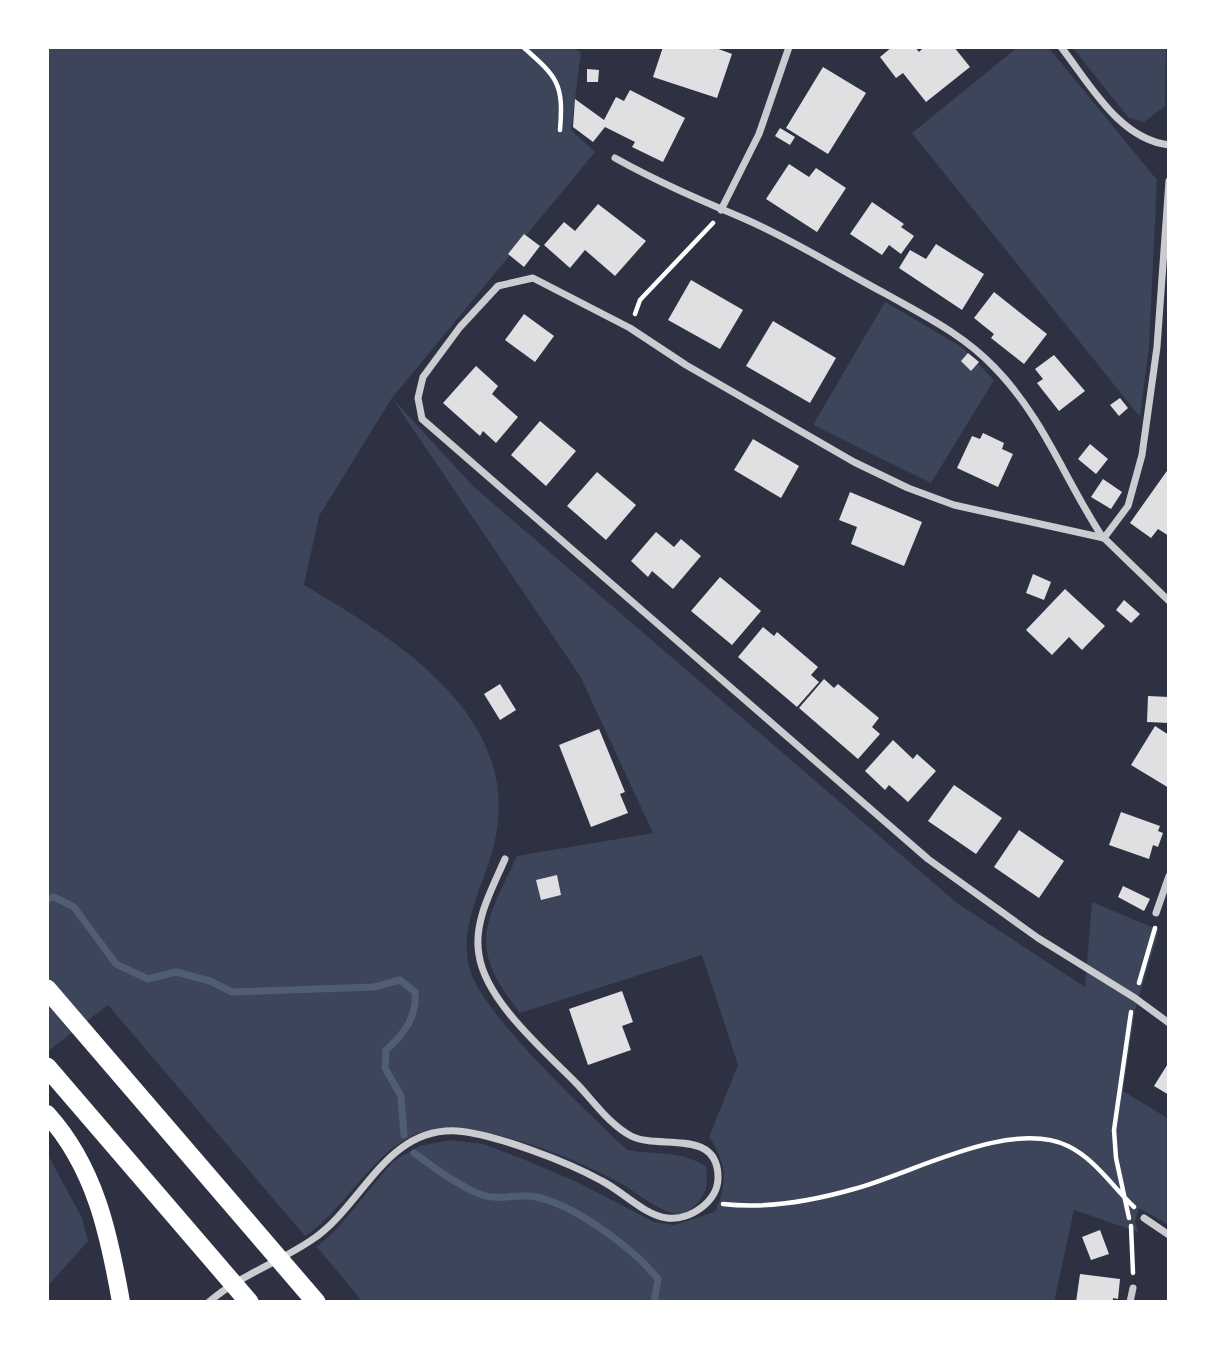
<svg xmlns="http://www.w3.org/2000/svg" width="1216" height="1349" font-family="'PT Sans Narrow',sans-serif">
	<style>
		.green { fill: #3c4559 }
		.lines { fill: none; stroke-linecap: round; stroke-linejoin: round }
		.stream { stroke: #4f5d75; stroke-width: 7 }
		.building { fill: #e0e0e3 }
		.path { stroke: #fff; stroke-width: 4.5 }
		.minor { stroke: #caccd0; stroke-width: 7 }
		.primary { stroke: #fff; stroke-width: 18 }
		.motorway { stroke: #fff; stroke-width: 19 }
	</style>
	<rect width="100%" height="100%" fill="#2d3142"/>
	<!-- green -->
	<path class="green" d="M 47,47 L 571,47 L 581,52 L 571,130 L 595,152 L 392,398 L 474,487 L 957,903 L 1085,987 L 1092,902 L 1159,930 L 1135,1010 L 1123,1091 L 1169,1119 L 1169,1225 L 1139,1208 L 1135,1221 L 1138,1232 L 1074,1210 L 1054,1302 L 363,1302 L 317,1247 L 336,1230 L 393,1161 L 420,1146 L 450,1140 L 483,1144 L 523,1159 L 577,1182 L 654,1222 L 674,1225 L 715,1212 C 728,1183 727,1163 709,1137 L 738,1065 L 702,955 L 520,1013 C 468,947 483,927 517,856 L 653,833 L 580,676 L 392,398 L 319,516 L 304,585 C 398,641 525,717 494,845 C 484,885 459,925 469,967 C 480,1013 590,1114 627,1150 C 655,1155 683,1150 706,1167 C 710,1190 702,1203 682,1215 C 658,1212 642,1196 622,1184 C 575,1158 465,1112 414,1135 C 369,1156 346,1209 305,1236 L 108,1005 L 47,1052 Z
		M 1018,47 L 1048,47 L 1157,180 L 1149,346 L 1140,417 L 912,133 Z
		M 1072,47 L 1166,47 L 1165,106 L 1144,122 L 1129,118 Z
		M 885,302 L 962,347 L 994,380 L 931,483 L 813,425 Z
		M 47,1153 L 82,1218 L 88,1241 L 47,1287 Z"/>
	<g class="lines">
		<!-- stream -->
		<path class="stream" d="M 47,899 L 54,897 L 74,907 L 116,964 L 148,979 L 176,972 L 210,981 L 232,992 L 374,987 L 400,980 L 415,992 C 417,1017 404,1034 386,1050 L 385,1068 L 401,1096 L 404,1135
			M 414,1153 C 435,1168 458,1186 482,1195 C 498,1201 519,1193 536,1197 C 575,1205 633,1248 658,1279 L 654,1302"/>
	</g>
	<!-- building -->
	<path class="building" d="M 663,47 L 713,47 L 732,54 L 717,98 L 653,77 Z
		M 892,47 L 915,47 L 919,52 L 924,47 L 954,47 L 970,67 L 926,102 L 903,73 L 896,78 L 880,57 Z
		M 823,67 L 866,93 L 828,154 L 786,128 Z
		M 587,69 L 599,70 L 598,82 L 587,82 Z
		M 630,90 L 685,118 L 663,162 L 632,147 L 635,142 L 605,127 L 593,142 L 573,127 L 575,99 L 604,120 L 616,97 L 624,101 Z
		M 780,128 L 795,137 L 790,145 L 775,136 Z
		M 789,164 L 809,177 L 816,168 L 846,188 L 817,232 L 766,199 Z
		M 872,202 L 904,224 L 901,227 L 914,236 L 901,254 L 889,245 L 882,255 L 850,234 Z
		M 598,204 L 646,241 L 615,276 L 585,250 L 570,268 L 544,245 L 564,222 L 575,231 Z
		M 524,234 L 540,246 L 524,267 L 508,254 Z
		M 936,244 L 984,274 L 962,310 L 899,268 L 910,250 L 926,259 Z
		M 691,280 L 743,310 L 720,349 L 668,320 Z
		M 994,292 L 1047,334 L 1024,364 L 991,338 L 994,334 L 974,318 Z
		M 524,314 L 554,336 L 535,362 L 505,340 Z
		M 773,321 L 836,358 L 810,403 L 746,366 Z
		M 968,353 L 979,362 L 971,371 L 961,361 Z
		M 1054,355 L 1085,391 L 1059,411 L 1037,383 L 1043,379 L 1035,369 Z
		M 476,366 L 498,386 L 492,394 L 518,417 L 496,443 L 483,431 L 480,436 L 443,403 Z
		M 1120,398 L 1128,408 L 1119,416 L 1110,405 Z
		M 540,421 L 576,451 L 546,486 L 511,455 Z
		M 983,433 L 1004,443 L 1002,449 L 1013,454 L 998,487 L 957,468 L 972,436 L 980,439 Z
		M 753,439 L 799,466 L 781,498 L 734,470 Z
		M 1090,444 L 1108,459 L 1096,474 L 1078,459 Z
		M 1169,468 L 1169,536 L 1158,529 L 1151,538 L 1130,523 Z
		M 597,472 L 636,505 L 606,540 L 567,506 Z
		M 1103,479 L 1122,492 L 1111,509 L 1091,497 Z
		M 850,492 L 922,522 L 904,566 L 851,544 L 857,527 L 839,520 Z
		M 656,532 L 674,547 L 681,539 L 701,556 L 673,589 L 652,571 L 648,577 L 631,561 Z
		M 1033,574 L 1051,582 L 1044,600 L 1026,593 Z
		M 720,577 L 761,611 L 732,645 L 691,611 Z
		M 1065,589 L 1105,626 L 1082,650 L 1069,637 L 1052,655 L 1026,630 Z
		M 1124,600 L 1140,614 L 1131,623 L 1116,610 Z
		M 763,627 L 774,636 L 777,632 L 818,667 L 811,675 L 819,682 L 797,707 L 738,657 Z
		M 824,679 L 834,688 L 838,684 L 879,718 L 872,727 L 880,734 L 858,759 L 799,708 Z
		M 500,684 L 516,710 L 500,720 L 484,694 Z
		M 1148,696 L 1169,697 L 1169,723 L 1147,722 Z
		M 1155,726 L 1169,735 L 1169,788 L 1131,765 Z
		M 599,729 L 625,792 L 620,794 L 628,813 L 591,827 L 559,745 Z
		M 893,740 L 913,759 L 917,754 L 936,771 L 908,802 L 889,785 L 885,790 L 865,771 Z
		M 954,785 L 1002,818 L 976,854 L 928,821 Z
		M 1121,812 L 1160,826 L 1158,831 L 1163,833 L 1158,847 L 1153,845 L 1149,859 L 1109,845 Z
		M 1019,830 L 1064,861 L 1039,898 L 994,867 Z
		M 557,875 L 561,895 L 541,900 L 536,880 Z
		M 1123,886 L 1150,899 L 1144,911 L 1118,897 Z
		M 622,991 L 633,1022 L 622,1026 L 631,1050 L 588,1065 L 569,1009 Z
		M 1169,1062 L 1169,1095 L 1154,1086 Z
		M 1100,1230 L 1109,1254 L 1091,1260 L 1082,1237 Z
		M 1080,1274 L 1120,1279 L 1118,1299 L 1113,1298 L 1113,1302 L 1076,1302 Z"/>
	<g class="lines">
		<!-- path -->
		<path class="path" d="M 523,47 C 557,77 564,83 560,130
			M 635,314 L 640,300 L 713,223
			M 1139,983 L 1155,928
			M 723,1204 C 766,1209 812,1201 854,1189 C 911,1174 1010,1118 1068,1146 C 1095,1159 1113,1187 1134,1207
			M 1129,1218 L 1116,1158 L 1114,1130 L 1131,1012
			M 1131,1226 L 1133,1273"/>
		<!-- minor -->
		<path class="minor" d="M 1061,47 C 1090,84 1119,139 1169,145
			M 615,158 C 658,182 700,200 745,219 C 793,240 839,269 886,294 C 925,316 964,335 995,368 C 1043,417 1066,482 1103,538
			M 1169,181 L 1157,347 L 1142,455 L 1128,506 L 1104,538 L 1169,601
			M 721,210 L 759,134 L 789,47
			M 1104,538 L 954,505 L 908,488 L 854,462 L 686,365 L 630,328 L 533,278 L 498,286 L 460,327 L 423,377 L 418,398 L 422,419 L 928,859 L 1038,938 L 1135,998 L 1169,1023
			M 1156,913 L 1169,876
			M 1144,1218 L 1169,1235
			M 209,1302 C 240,1275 280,1262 313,1239 C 363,1205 386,1127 457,1131 C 495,1134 568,1162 602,1181 C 622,1191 644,1215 667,1218 C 690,1221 719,1201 718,1176 C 717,1128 658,1150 631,1136 C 610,1125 594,1102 578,1085 C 546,1052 486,1002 479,955 C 473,922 492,889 505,859
			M 1130,1302 L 1133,1288"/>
		<!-- primary -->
		<path class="primary" d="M 47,1114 C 95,1167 109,1234 121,1302"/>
		<!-- motorway -->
		<path class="motorway" d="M 47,989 L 316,1302
			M 47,1067 L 249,1302"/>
	</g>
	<!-- border -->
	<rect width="1216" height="1349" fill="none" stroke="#ffffff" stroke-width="98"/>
</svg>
